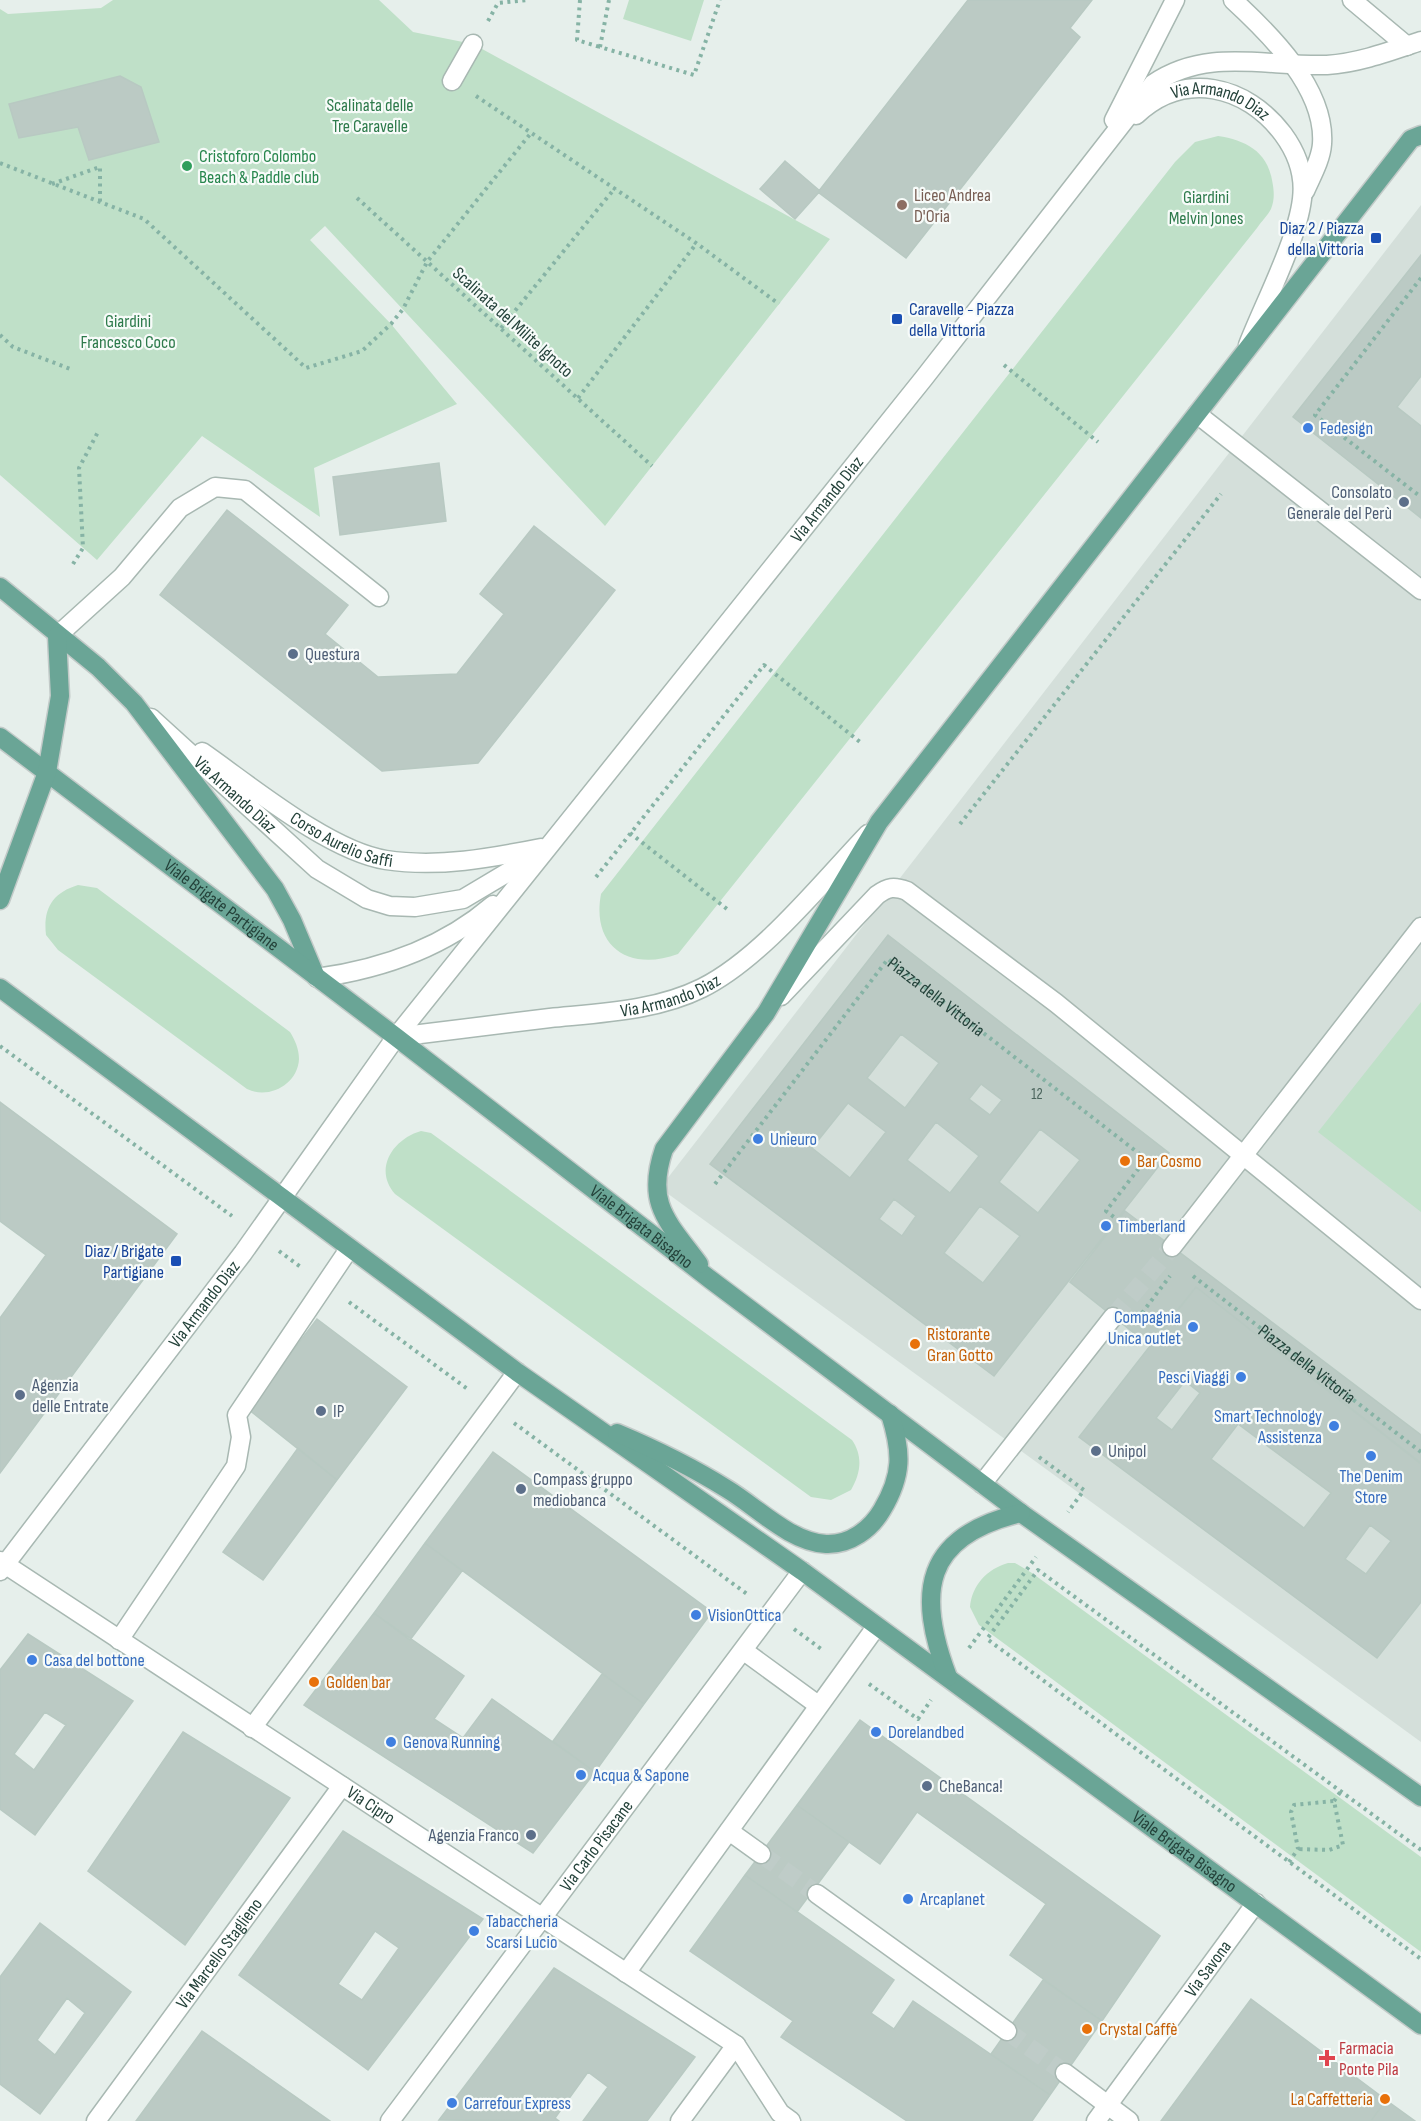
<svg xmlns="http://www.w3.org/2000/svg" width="1421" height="2121" font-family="'Sofia Sans Condensed',sans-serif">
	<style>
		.built { fill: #d4dfda }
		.green { fill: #bfe0c8 }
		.building { fill: #bbcac4; stroke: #b8c9c2; stroke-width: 1.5; fill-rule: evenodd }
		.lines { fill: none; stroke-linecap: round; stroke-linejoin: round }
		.minor-tunnel { stroke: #bfccc8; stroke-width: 18; stroke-dasharray: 18 9; stroke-linecap: butt }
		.minor-casing { stroke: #a8b8b2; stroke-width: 21 }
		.major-casing { stroke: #c2cac8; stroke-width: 21 }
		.path { stroke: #86b3a5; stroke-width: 4; stroke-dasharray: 3 4.5; stroke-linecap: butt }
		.minor { stroke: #fff; stroke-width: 18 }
		.major { stroke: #6aa596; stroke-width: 18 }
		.leisure-dot { fill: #2e9e5b; stroke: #f7fbf9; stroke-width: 2 }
		.education-dot { fill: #8d6e63; stroke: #f7fbf9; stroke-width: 2 }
		.transit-dot { fill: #1a4fb4; stroke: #f7fbf9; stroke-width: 2 }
		.shop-dot { fill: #3f7fe0; stroke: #f7fbf9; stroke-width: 2 }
		.service-dot { fill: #5c6f8a; stroke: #f7fbf9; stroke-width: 2 }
		.food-dot { fill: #e8710a; stroke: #f7fbf9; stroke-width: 2 }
		.health-dot { fill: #e0444e; stroke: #f7fbf9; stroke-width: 2 }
		.labels { text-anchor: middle; stroke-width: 4.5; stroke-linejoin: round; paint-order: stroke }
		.number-label { font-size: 15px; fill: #4a645c }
		.park-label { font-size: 18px; fill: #2d7a4b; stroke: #f7fbf9 }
		.street-label { font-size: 18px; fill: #24423a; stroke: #f7fbf9 }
		.leisure-label { font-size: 18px; fill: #27864d; stroke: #f7fbf9; text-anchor: start }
		.education-label { font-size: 18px; fill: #785e54; stroke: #f7fbf9; text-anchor: start }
		.transit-label { font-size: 18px; fill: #164399; stroke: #f7fbf9; text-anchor: end }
		.shop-label { font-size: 18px; fill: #366cbe; stroke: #f7fbf9; text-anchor: start }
		.service-label { font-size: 18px; fill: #4e5e75; stroke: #f7fbf9; text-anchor: start }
		.food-label { font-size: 18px; fill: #c56008; stroke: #f7fbf9; text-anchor: start }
		.health-label { font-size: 18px; fill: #be3a42; stroke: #f7fbf9; text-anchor: start }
	</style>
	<rect width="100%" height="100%" fill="#e6efeb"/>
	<!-- built -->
	<path class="built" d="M 1421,205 L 1421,1742 L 660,1188 Z"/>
	<!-- green -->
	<path class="green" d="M 113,0 L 379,0 L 413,32 L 473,44 L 830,239 L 605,526 L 325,226 L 310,240 L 391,324 L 457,404 L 314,468 L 320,517 L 202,436 L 97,560 L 0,475 L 0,9 L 8,14 L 101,8 Z
		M 629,0 L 704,0 L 691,41 L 623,19 Z
		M 1218,136 C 1245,140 1267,151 1272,180 C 1274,190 1275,199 1271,209 C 1268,215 1261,222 1257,228 L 678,954 C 630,972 591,947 601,894 L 1175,162 L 1195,142 Z
		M 78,885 L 97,888 L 290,1032 C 295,1040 299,1049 299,1059 C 298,1084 269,1100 247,1089 L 58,950 L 46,935 C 43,909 52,893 78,885 Z
		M 1421,1002 L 1421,1212 L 1318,1132 Z
		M 421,1131 L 431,1133 L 852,1440 C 863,1456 861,1473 851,1490 L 831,1500 L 811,1497 L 395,1194 C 373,1169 393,1139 421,1131 Z
		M 1008,1563 L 1015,1563 L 1032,1573 L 1421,1857 L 1421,1952 L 979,1625 L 970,1607 C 972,1585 987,1569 1008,1563 Z"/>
	<!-- building -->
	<path class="building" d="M 968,0 L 1092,0 L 1070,28 L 1080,37 L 906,258 L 818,192 Z
		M 120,76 L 141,87 L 159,142 L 89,160 L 78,127 L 19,138 L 9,104 Z
		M 785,161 L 820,191 L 795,219 L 760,189 Z
		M 1421,255 L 1421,376 L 1397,407 L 1421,426 L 1421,518 L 1293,417 Z
		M 439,463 L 446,521 L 340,535 L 333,477 Z
		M 227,510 L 348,605 L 325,634 L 378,677 L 457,674 L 504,614 L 480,594 L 534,526 L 615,590 L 478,763 L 382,771 L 160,595 Z
		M 888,935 L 1169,1153 L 994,1376 L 710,1164 ZM 901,1034 L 939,1063 L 905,1108 L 867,1078 ZM 981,1084 L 1002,1100 L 990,1115 L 969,1099 ZM 848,1103 L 886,1132 L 850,1178 L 812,1148 ZM 936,1122 L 979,1156 L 950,1193 L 907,1160 ZM 1040,1129 L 1080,1160 L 1038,1213 L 999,1182 ZM 894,1199 L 916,1216 L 902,1236 L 879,1219 ZM 980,1206 L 1020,1236 L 983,1283 L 944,1253 Z
		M 0,1102 L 177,1234 L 0,1473 L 0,1318 L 46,1255 L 0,1221 Z
		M 1125,1211 L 1421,1435 L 1421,1464 L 1196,1287 L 1149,1345 L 1070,1282 Z
		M 1196,1287 L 1421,1463 L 1421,1602 L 1377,1658 L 1079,1437 ZM 1185,1381 L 1200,1393 L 1172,1430 L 1156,1418 ZM 1238,1424 L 1331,1493 L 1304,1528 L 1211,1459 ZM 1370,1525 L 1391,1541 L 1366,1574 L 1345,1559 Z
		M 317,1319 L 407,1387 L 337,1480 L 248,1409 Z
		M 298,1448 L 337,1480 L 263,1580 L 223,1552 Z
		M 493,1452 L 712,1612 L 644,1704 L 425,1543 Z
		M 425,1543 L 462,1571 L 410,1640 L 374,1613 Z
		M 374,1613 L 464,1676 L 434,1719 L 463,1738 L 492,1699 L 595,1772 L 533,1853 L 304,1705 Z
		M 28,1634 L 133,1701 L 35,1835 L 0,1809 L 0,1670 ZM 45,1712 L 66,1725 L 34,1770 L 14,1754 Z
		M 602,1674 L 644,1704 L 595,1772 L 553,1741 Z
		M 860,1720 L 1160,1936 L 1102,2021 L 1010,1955 L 1046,1904 L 917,1812 L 880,1864 L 797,1805 Z
		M 183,1732 L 290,1798 L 185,1945 L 88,1871 Z
		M 797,1805 L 849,1842 L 797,1912 L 745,1875 Z
		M 343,1831 L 483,1919 L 368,2070 L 239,1975 ZM 375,1931 L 399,1948 L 362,2000 L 338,1984 Z
		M 745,1875 L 894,1980 L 871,2013 L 894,2029 L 913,2001 L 1050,2095 L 1032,2121 L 907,2121 L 781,2037 L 793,2021 L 690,1951 Z
		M 40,1923 L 131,1992 L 40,2114 L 0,2084 L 0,1977 ZM 67,1998 L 85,2013 L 55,2055 L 37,2040 Z
		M 554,1968 L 695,2057 L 647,2121 L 583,2121 L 608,2087 L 588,2072 L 555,2118 L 559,2121 L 439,2120 Z
		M 1043,1980 L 1102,2021 L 1050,2095 L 991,2054 Z
		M 1251,1999 L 1386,2100 L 1371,2121 L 1161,2121 Z
		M 202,2031 L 330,2121 L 136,2121 Z
		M 1386,2100 L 1415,2121 L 1371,2121 Z"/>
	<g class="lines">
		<!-- minor-tunnel -->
		<path class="minor-tunnel" d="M 1113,1317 L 1172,1247
			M 761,1854 L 817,1894
			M 1007,2031 L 1065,2073"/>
		<defs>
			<g id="minor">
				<path d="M 1233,0 C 1270,34 1326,89 1322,144 C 1321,160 1311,177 1305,191"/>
				<path d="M 1352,0 L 1407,46"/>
				<path d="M 452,81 L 473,44"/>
				<path id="s3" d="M 1136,115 C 1184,70 1246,85 1283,134 C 1297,153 1305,175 1302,199 C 1297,241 1264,304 1248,345"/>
				<path d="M 1114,120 L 1175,0"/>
				<path d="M 1197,414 L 1421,590"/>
				<path d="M 57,636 L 122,577 L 180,508 L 215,487 L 245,490 L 379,597"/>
				<path id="s4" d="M 151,718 L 317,869 L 367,899 L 390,906 L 415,907 L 463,899 L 537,855"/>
				<path id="s5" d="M 202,752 C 251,786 329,851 386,860 C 438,868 491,858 541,848"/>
				<path d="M 317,978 C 382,969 443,948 493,905"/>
				<path d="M 781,996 L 877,895 C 888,887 894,886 907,891 L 1056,1003 L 1421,1300"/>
				<path id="s6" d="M 396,1037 C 448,1031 499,1024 550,1018 C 600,1013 656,1011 702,988 C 762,958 821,883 868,834"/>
				<path d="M 1172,1247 L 1421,927"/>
				<path d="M 982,1484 L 1113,1317"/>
				<path id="s7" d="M 0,1561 L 736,2045 L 780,2113 L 791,2121"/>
				<path id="s8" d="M 0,1571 L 243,1253 L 396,1037 L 924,378 L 1153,84 C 1207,47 1266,67 1327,65 C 1359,63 1391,51 1421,41"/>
				<path d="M 119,1640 L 236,1466 L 241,1437 L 237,1415 L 349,1249"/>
				<path d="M 744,1651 L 818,1705"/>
				<path d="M 252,1728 L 517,1372"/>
				<path d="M 729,1831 L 761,1854"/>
				<path d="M 817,1894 L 1007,2031"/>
				<path d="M 626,1973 L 876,1627"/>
				<path d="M 1065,2073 L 1129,2121"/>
				<path id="s9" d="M 96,2121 L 342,1786"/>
				<path id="s10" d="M 390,2121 L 802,1571"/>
				<path d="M 680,2121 L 736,2045"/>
				<path id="s11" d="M 1096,2121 L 1256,1903"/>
			</g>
			<g id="major">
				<path d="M 0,587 L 98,667 L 134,703 L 275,889 L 292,920 L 316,977"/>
				<path id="s12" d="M 0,737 L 396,1037 L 711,1280 L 1021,1513 L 1421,1797"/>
				<path d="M 0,900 L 47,772 L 60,696 L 57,636"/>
				<path id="s13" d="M 0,988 L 517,1372 L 802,1571 L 1421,2025"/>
				<path d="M 699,1264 C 668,1222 645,1204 664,1149 L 766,1013 L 879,822 L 1411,139 L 1421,135"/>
				<path d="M 617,1433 C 655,1449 692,1467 727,1489 C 757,1507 790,1542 826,1544 C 850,1545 871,1529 882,1510 C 903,1475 902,1452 890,1414"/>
				<path d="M 948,1677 C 916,1593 923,1536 1021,1513"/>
			</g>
		</defs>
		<!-- minor casing -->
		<use href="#minor" class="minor-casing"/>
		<!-- major casing -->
		<use href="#major" class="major-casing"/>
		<!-- path -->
		<g class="path">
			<path d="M 580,0 L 577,40 L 600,47"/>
			<path d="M 609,0 L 600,47 L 694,75 L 720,0"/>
			<path d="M 488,21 L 498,3 L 527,0"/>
			<path d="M 476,96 L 696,243 L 779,304"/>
			<path d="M 0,163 L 144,219 L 306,368 L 362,351 L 391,324 L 403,309 L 427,262 L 531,133"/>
			<path d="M 52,184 L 100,167 L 100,203"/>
			<path d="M 357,198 L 652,466"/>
			<path d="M 1421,278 L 1315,415 L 1421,497"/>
			<path d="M 501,328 L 615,188"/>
			<path d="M 0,335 L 13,347 L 73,370"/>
			<path d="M 1004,365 L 1098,442"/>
			<path d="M 578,398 L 696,244"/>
			<path d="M 73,564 L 83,548 L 79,468 L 99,430"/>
			<path d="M 960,824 L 1221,494"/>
			<path d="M 630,833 L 727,909"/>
			<path d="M 596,877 L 764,665 L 860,742"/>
			<path d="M 0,1046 L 232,1216"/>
			<path id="s1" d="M 715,1184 L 888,959 L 1146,1159 L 1106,1211 L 1118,1220"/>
			<path d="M 279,1251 L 302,1268"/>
			<path id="s2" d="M 1193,1276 L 1421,1452"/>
			<path d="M 349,1302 L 469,1390"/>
			<path d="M 1142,1313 L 1170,1276"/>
			<path d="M 514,1423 L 747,1594"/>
			<path d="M 1039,1457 L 1084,1490 L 1068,1512"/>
			<path d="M 794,1629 L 824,1651"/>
			<path d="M 969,1648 L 1036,1557"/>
			<path d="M 869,1684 L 918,1719 L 931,1700"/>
			<path d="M 1334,1801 L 1341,1791"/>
			<path d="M 1421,1850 L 1038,1570 L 987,1639 L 1421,1959"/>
			<path d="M 1289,1862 L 1298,1849 L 1291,1812 L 1294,1805 L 1334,1801 L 1343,1845 L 1329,1850 L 1298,1849"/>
		</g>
		<!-- minor -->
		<use href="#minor" class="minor"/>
		<!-- major -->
		<use href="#major" class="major"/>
	</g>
	<!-- markers -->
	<circle class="leisure-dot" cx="187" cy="166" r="6"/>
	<circle class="education-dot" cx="902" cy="205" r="6"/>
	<g class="transit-dot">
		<rect x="1370" y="232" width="12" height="12" rx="3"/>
		<rect x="891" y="313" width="12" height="12" rx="3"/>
		<rect x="170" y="1255" width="12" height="12" rx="3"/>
	</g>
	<g class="shop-dot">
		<circle cx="1308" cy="428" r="6"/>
		<circle cx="758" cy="1139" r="6"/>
		<circle cx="1106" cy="1226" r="6"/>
		<circle cx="1193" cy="1327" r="6"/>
		<circle cx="1241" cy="1377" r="6"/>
		<circle cx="1334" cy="1426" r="6"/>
		<circle cx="1371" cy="1456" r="6"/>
		<circle cx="696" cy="1615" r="6"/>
		<circle cx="32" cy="1660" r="6"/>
		<circle cx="876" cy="1732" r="6"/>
		<circle cx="391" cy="1742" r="6"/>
		<circle cx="581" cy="1775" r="6"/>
		<circle cx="908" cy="1899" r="6"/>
		<circle cx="474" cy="1931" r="6"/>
		<circle cx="452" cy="2103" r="6"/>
	</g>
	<g class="service-dot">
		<circle cx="1404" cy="502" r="6"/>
		<circle cx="293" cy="654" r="6"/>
		<circle cx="20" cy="1395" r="6"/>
		<circle cx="321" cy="1411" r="6"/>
		<circle cx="1096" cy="1451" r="6"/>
		<circle cx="521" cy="1489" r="6"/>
		<circle cx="927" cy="1786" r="6"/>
		<circle cx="531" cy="1835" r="6"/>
	</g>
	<g class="food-dot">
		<circle cx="1125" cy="1161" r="6"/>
		<circle cx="915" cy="1344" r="6"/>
		<circle cx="314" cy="1682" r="6"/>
		<circle cx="1087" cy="2029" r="6"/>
		<circle cx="1385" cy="2099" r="6"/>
	</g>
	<path class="health-dot" d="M1324 2049h6v6h6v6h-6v6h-6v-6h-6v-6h6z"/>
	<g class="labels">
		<!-- number labels -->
		<g class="number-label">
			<text x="1037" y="1099">12</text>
		</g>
		<!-- park labels -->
		<g class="park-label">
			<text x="370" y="111">Scalinata delle<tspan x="370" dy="21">Tre Caravelle</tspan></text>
			<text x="1206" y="203">Giardini<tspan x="1206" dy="21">Melvin Jones</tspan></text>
			<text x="128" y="327">Giardini<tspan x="128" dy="21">Francesco Coco</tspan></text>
		</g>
		<!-- street labels -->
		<g class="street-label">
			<text dy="6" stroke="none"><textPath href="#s3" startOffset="94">Via Armando Diaz</textPath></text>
			<text transform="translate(513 322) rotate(42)" y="6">Scalinata del Milite Ignoto</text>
			<text dy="6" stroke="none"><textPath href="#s8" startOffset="1354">Via Armando Diaz</textPath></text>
			<text dy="6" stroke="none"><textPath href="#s4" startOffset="114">Via Armando Diaz</textPath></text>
			<text dy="6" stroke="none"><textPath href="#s5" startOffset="166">Corso Aurelio Saffi</textPath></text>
			<text dy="6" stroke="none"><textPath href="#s12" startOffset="278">Viale Brigate Partigiane</textPath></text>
			<text dy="6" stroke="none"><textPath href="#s6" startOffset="278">Via Armando Diaz</textPath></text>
			<text dy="6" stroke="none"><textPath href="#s1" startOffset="345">Piazza della Vittoria</textPath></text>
			<text dy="6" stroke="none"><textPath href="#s12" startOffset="807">Viale Brigata Bisagno</textPath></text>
			<text dy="6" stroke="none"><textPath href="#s8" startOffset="336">Via Armando Diaz</textPath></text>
			<text dy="6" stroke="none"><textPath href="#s2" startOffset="144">Piazza della Vittoria</textPath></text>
			<text dy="6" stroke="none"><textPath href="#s7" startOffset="444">Via Cipro</textPath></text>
			<text dy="6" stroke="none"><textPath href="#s10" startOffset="344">Via Carlo Pisacane</textPath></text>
			<text dy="6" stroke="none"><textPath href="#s13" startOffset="1466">Viale Brigata Bisagno</textPath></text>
			<text dy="6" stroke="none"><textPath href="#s9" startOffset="208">Via Marcello Staglieno</textPath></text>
			<text dy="6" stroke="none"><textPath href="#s11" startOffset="189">Via Savona</textPath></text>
		</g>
		<!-- leisure labels -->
		<g class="leisure-label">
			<text x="199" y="162">Cristoforo Colombo<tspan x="199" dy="21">Beach &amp; Paddle club</tspan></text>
		</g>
		<!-- education labels -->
		<g class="education-label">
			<text x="914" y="201">Liceo Andrea<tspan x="914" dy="21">D'Oria</tspan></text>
		</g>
		<!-- transit labels -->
		<g class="transit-label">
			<text x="1364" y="234">Diaz 2 / Piazza<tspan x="1364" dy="21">della Vittoria</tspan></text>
			<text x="909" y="315" text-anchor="start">Caravelle - Piazza<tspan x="909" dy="21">della Vittoria</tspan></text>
			<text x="164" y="1257">Diaz / Brigate<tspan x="164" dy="21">Partigiane</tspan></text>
		</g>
		<!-- shop labels -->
		<g class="shop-label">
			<text x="1320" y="434">Fedesign</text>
			<text x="770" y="1145">Unieuro</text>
			<text x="1118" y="1232">Timberland</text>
			<text x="1181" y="1323" text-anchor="end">Compagnia<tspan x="1181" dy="21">Unica outlet</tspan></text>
			<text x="1229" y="1383" text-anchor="end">Pesci Viaggi</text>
			<text x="1322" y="1422" text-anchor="end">Smart Technology<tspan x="1322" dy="21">Assistenza</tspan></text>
			<text x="1371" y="1482" text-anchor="middle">The Denim<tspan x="1371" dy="21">Store</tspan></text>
			<text x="708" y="1621">VisionOttica</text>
			<text x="44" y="1666">Casa del bottone</text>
			<text x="888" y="1738">Dorelandbed</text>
			<text x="403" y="1748">Genova Running</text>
			<text x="593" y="1781">Acqua &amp; Sapone</text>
			<text x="920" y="1905">Arcaplanet</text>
			<text x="486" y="1927">Tabaccheria<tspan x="486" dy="21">Scarsi Lucio</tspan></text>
			<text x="464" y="2109">Carrefour Express</text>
		</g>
		<!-- service labels -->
		<g class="service-label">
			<text x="1392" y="498" text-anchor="end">Consolato<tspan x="1392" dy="21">Generale del Perù</tspan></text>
			<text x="305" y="660">Questura</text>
			<text x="32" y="1391">Agenzia<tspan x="32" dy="21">delle Entrate</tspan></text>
			<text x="333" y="1417">IP</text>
			<text x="1108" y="1457">Unipol</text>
			<text x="533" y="1485">Compass gruppo<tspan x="533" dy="21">mediobanca</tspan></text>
			<text x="939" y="1792">CheBanca!</text>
			<text x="519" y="1841" text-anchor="end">Agenzia Franco</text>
		</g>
		<!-- food labels -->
		<g class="food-label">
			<text x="1137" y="1167">Bar Cosmo</text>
			<text x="927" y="1340">Ristorante<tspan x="927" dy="21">Gran Gotto</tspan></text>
			<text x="326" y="1688">Golden bar</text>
			<text x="1099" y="2035">Crystal Caffè</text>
			<text x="1373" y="2105" text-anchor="end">La Caffetteria</text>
		</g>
		<!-- health labels -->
		<g class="health-label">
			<text x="1339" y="2054">Farmacia<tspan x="1339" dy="21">Ponte Pila</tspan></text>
		</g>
	</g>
</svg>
